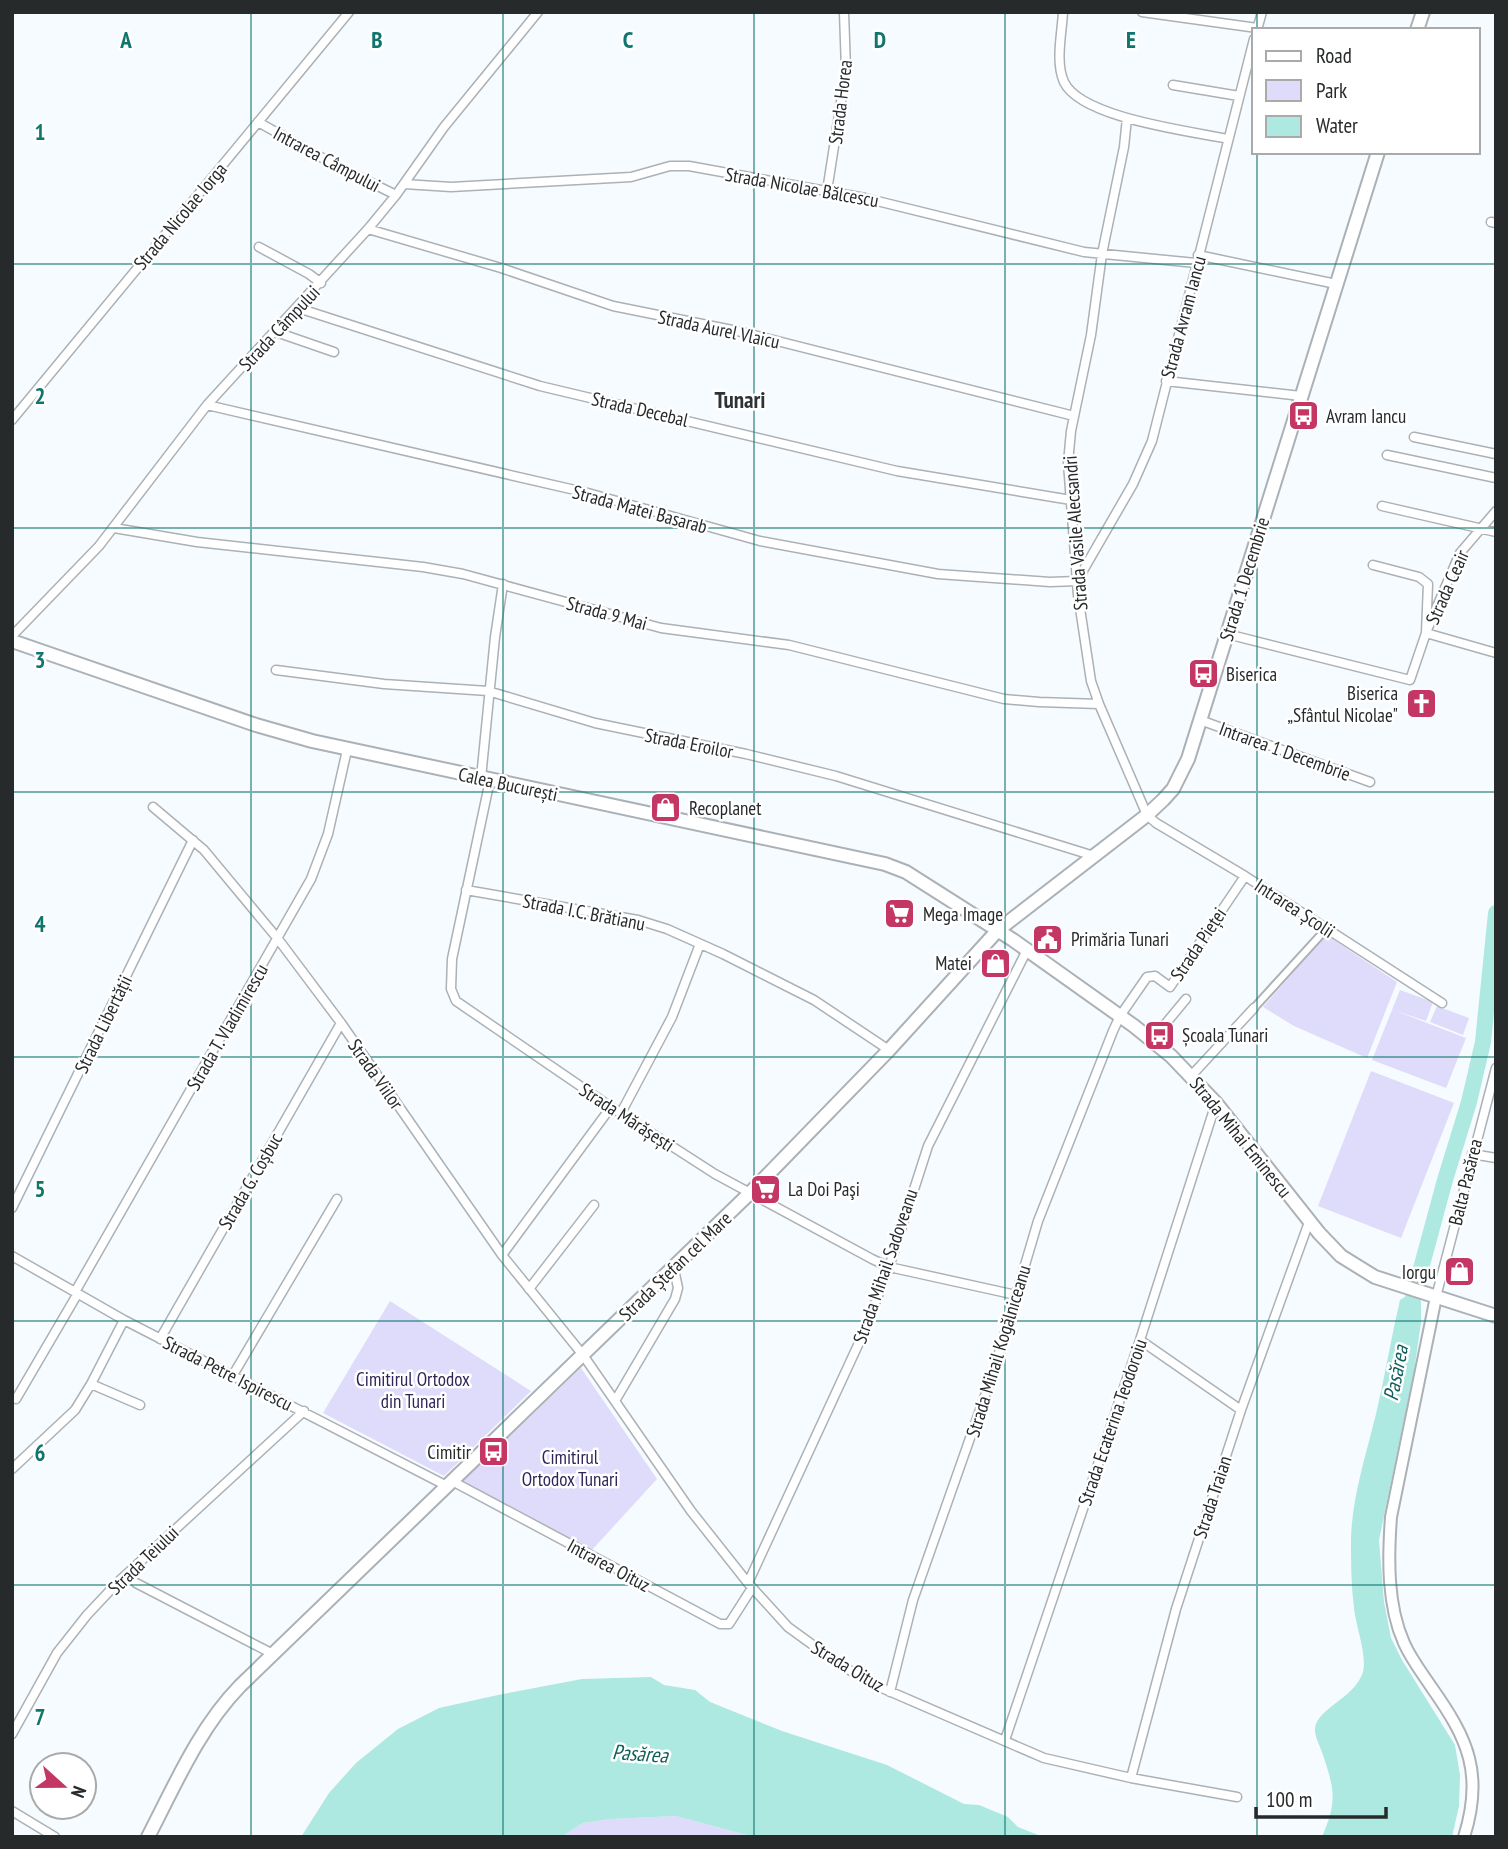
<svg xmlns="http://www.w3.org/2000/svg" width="1508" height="1849" font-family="'PT Sans Narrow',sans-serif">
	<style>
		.green { fill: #dedbfb }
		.water { fill: #ade8e1 }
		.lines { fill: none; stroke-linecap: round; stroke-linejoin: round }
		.river { stroke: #ade8e1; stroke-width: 16 }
		.pedestrian-casing { stroke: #abb1b5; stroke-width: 10 }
		.minor-casing { stroke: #abb1b5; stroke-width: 11 }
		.tertiary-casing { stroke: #abb1b5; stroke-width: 14 }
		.secondary-casing { stroke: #abb1b5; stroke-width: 16 }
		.pedestrian { stroke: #fff; stroke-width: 6 }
		.minor { stroke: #fff; stroke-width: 8 }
		.tertiary { stroke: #fff; stroke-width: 10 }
		.secondary { stroke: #fff; stroke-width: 12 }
		.grid { fill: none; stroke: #0f766e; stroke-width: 2; stroke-opacity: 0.55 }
		.labels { text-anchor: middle; stroke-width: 5; stroke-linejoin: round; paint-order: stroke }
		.street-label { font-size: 19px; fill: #272a2b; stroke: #fff }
		.poi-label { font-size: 19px; fill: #272a2b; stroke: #fff; text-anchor: start }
		.park-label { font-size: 19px; fill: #302559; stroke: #fff }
		.water-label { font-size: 21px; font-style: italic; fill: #10605b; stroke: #fff }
		.quarter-label { font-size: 23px; font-weight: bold; fill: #2e3336; stroke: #fff }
		.grid-label { font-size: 23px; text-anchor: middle; font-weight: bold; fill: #0f766e; stroke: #fff; stroke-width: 5; stroke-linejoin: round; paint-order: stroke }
	</style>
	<rect width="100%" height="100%" fill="#f6fbff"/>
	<!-- green -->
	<path class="green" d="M 1326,935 L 1397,982 L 1367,1058 L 1294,1026 L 1263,1007 Z
		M 1400,990 L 1433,1002 L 1426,1021 L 1396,1011 L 1466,1038 L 1446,1088 L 1372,1060 Z
		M 1437,1006 L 1469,1018 L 1463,1035 L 1430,1022 Z
		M 1371,1071 L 1454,1103 L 1401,1238 L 1318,1206 Z
		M 390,1301 L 531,1391 L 444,1476 L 323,1413 Z
		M 581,1368 L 657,1479 L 591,1551 L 461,1483 Z
		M 676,1816 L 754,1837 L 561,1837 L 583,1823 L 611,1819 Z"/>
	<!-- water -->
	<path class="water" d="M 1405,1297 L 1421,1301 L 1421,1322 L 1414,1372 L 1379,1540 L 1384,1602 L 1391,1638 L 1402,1660 L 1455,1745 L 1460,1775 L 1459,1806 L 1452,1837 L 1322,1837 C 1337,1802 1335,1791 1323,1755 C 1321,1748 1315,1738 1315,1730 C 1314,1708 1363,1696 1364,1665 C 1364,1646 1356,1626 1354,1608 C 1351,1585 1351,1562 1351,1539 C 1352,1497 1366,1455 1376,1414 C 1385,1376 1391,1338 1400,1300 Z
		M 651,1677 L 664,1685 L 695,1690 L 710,1702 L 782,1731 L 887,1765 L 964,1804 L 979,1805 L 1008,1817 L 1018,1827 L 1043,1837 L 754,1837 L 676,1816 L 611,1819 L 583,1823 L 561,1837 L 301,1837 L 329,1793 L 356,1763 L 398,1729 L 439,1708 L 498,1695 L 582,1679 Z"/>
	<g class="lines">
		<!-- river -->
		<path class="river" d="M 1407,1320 L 1445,1180 L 1469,1102 L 1483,1042 L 1496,913"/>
		<defs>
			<path id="pedestrian" d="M 1254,1008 L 1327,928"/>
			<path id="minor" d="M 1063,12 C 1062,33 1055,62 1064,82 C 1081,118 1190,131 1228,139
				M 1142,12 L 1257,28
				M 1257,30 L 1262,12
				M 1173,85 L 1239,96
				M 1127,118 L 1124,147 L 1102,254 L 1091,335 L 1071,431 L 1068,463 L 1078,595 L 1091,681 L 1099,704 L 1147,815 L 1156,823 L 1245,876 L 1442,1003
				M 258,122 L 335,165 L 396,195
				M 404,184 L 451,187 L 631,177 L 670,166 L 689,166 L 865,198 L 1084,252 L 1196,263
				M 827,191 L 846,70 L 844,12
				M 1491,222 L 1496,223
				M 368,229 L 501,268 L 613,306 L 742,332 L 1074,416
				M 259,247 L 309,274 L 321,283
				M 1198,255 L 1336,284
				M 298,308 L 540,386 L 897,471 L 1071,500
				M 276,332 L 334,352
				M 1166,381 L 1301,396
				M 207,405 L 588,493 L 760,541 L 938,574 L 1050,582 L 1077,581 L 1133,484 L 1152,441 L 1254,39
				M 12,420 L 349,12
				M 1414,437 L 1496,454
				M 1387,455 L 1496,478
				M 1382,506 L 1496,532
				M 114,528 L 197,542 L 423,567 L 463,574 L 661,628 L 789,645 L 1004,699 L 1039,702 L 1099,704
				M 1427,630 L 1460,553 L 1496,511
				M 1426,633 L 1496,653
				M 1227,634 L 1410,680 L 1426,633 L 1428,584 L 1419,577 L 1373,565
				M 12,636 L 99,546 L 207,405 L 368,229 L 396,195 L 444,127 L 538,12
				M 276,670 L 384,684 L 488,691 L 595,723 L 746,754 L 836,776 L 1094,856
				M 1200,720 L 1370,782
				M 481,778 L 495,637 L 503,584
				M 490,780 L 452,959 L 451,989 L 456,1001 L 611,1107 L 715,1174 L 872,1259 L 889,1267 L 1016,1295
				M 153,807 L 204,850 L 278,939 L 341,1023 L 502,1255 L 583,1355 L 691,1511 L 748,1583 L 788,1627 L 839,1664 L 875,1685 L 1044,1758 L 1131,1778 L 1237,1797
				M 466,890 L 638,920 L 667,929 L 723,954 L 814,1000 L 889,1050
				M 1152,1040 L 1186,999
				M 1191,1076 L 1254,1008
				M 621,1113 L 672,1017 L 700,944
				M 1472,1154 L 1496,1158
				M 12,1208 L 193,840
				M 502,1255 L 611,1107
				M 12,1256 L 124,1320 L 447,1486
				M 529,1289 L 594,1205
				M 75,1292 L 311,879 L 328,834 L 347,750
				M 1436,1297 L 1496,1068
				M 160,1339 L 341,1023
				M 1140,1340 L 1241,1410
				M 233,1375 L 337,1199
				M 91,1384 L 140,1405
				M 16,1399 L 78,1293
				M 615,1401 L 675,1299 L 678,1288 L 674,1269
				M 12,1469 L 75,1410 L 91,1384 L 124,1320
				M 452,1481 L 720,1624 L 729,1624 L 752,1588
				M 136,1583 L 273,1654
				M 748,1583 L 864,1332 L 889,1267 L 928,1146 L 1027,950
				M 890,1692 L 913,1600 L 994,1370 L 1038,1221 L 1113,1031 L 1120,1016 L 1147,977 L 1155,976 L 1170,987 L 1245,876
				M 12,1734 L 57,1653 L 87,1615 L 118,1582 L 304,1411
				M 1005,1740 L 1140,1340 L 1216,1103
				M 1131,1778 L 1176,1609 L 1241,1410 L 1309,1222
				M 12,1811 L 55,1837"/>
			<path id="tertiary" d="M 1436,1297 L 1391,1517 C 1388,1558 1387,1605 1404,1643 C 1411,1659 1422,1673 1432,1688 C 1468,1739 1484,1774 1464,1837"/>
			<path id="secondary" d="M 1417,30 L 1423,12
				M 12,641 L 256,725 L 312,741 L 885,864 L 906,872 L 1013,940 L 1134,1026 L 1171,1056 L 1216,1103 L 1319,1233 L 1341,1256 L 1375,1277 L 1496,1316
				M 148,1837 C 175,1785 199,1728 240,1686 L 750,1193 L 889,1050 L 998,930 L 1147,815 L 1163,800 L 1173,789 L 1188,759 L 1378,152"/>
		</defs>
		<!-- pedestrian casing -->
		<use href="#pedestrian" class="pedestrian-casing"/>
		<!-- minor casing -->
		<use href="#minor" class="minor-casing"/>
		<!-- tertiary casing -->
		<use href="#tertiary" class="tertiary-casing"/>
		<!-- secondary casing -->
		<use href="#secondary" class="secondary-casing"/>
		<!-- pedestrian -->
		<use href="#pedestrian" class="pedestrian"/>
		<!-- minor -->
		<use href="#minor" class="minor"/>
		<!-- tertiary -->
		<use href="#tertiary" class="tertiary"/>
		<!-- secondary -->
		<use href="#secondary" class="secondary"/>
	</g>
	<!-- grid -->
	<path class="grid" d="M 251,12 L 251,1837M 503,12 L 503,1837M 754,12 L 754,1837M 1005,12 L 1005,1837M 1257,12 L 1257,30M 1257,152 L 1257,1837M 12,264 L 1496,264M 12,528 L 1496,528M 12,792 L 1496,792M 12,1057 L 1496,1057M 12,1321 L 1496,1321M 12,1585 L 1496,1585"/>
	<!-- icons -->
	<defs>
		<symbol id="bus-square" viewBox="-11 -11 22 22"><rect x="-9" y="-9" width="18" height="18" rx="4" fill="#c43765" stroke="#fff"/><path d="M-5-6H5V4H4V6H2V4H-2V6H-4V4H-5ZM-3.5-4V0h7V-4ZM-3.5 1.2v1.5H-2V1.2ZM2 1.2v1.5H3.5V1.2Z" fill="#fff"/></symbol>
		<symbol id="church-square" viewBox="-11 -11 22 22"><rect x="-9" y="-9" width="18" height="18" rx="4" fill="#c43765" stroke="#fff"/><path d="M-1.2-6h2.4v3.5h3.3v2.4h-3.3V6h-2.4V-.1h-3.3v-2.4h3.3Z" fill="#fff"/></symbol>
		<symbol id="shop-square" viewBox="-11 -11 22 22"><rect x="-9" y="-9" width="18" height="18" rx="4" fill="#c43765" stroke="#fff"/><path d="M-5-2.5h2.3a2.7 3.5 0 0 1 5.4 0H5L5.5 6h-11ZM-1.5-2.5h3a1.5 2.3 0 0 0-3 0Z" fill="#fff"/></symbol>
		<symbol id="supermarket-square" viewBox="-11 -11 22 22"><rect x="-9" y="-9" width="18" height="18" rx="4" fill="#c43765" stroke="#fff"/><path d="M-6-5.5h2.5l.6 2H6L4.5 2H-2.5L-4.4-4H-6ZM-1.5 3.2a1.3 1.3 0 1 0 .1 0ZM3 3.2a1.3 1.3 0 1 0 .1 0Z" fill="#fff"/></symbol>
		<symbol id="civic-square" viewBox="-11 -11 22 22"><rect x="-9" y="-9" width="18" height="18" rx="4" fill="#c43765" stroke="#fff"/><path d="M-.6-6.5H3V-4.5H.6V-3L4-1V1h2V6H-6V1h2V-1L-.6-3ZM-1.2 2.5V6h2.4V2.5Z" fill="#fff"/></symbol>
	</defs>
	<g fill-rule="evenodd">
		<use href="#bus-square" x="1286" y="398" width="35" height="35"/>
		<use href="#bus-square" x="1186" y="656" width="35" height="35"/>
		<use href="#church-square" x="1404" y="686" width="35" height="35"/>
		<use href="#shop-square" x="648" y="790" width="35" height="35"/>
		<use href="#supermarket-square" x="882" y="896" width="35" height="35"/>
		<use href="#civic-square" x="1030" y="922" width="35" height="35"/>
		<use href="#shop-square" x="978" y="946" width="35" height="35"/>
		<use href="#bus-square" x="1142" y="1018" width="35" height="35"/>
		<use href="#supermarket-square" x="748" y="1172" width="35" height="35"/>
		<use href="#shop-square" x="1442" y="1254" width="35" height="35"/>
		<use href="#bus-square" x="476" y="1434" width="35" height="35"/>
	</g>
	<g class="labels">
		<!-- street labels -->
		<g class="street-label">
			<text transform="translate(840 102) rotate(-83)" y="7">Strada Horea</text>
			<text transform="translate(327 159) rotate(28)" y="7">Intrarea Câmpului</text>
			<text transform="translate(802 187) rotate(10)" y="7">Strada Nicolae Bălcescu</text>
			<text transform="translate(180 216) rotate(-50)" y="7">Strada Nicolae Iorga</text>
			<text transform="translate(1183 317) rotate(-75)" y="7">Strada Avram Iancu</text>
			<text transform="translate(279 328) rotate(-47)" y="7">Strada Câmpului</text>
			<text transform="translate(719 329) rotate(12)" y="7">Strada Aurel Vlaicu</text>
			<text transform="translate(640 409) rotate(13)" y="7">Strada Decebal</text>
			<text transform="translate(640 509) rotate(15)" y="7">Strada Matei Basarab</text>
			<text transform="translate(1075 533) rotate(-94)" y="7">Strada Vasile Alecsandri</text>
			<text transform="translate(1244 579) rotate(-73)" y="7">Strada 1 Decembrie</text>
			<text transform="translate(1447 587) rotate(-66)" y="7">Strada Ceair</text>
			<text transform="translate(607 613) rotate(15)" y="7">Strada 9 Mai</text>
			<text transform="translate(689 743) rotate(11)" y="7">Strada Eroilor</text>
			<text transform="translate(1285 751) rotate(20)" y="7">Intrarea 1 Decembrie</text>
			<text transform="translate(508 784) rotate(12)" y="7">Calea București</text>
			<text transform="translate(1295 908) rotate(33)" y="7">Intrarea Școlii</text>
			<text transform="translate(584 912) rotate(11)" y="7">Strada I.C. Brătianu</text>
			<text transform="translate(1198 944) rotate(-56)" y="7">Strada Pieței</text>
			<text transform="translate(103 1024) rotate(-64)" y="7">Strada Libertății</text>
			<text transform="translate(227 1027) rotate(-60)" y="7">Strada T. Vladimirescu</text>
			<text transform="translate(376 1074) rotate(55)" y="7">Strada Viilor</text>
			<text transform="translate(627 1117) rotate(33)" y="7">Strada Mărășești</text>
			<text transform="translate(1241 1137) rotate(51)" y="7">Strada Mihai Eminescu</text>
			<text transform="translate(250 1181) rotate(-60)" y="7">Strada G. Coșbuc</text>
			<text transform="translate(1465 1182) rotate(-76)" y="7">Balta Pasărea</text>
			<text transform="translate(675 1266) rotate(-44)" y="7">Strada Ștefan cel Mare</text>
			<text transform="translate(885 1266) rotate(-71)" y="7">Strada Mihail Sadoveanu</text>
			<text transform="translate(998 1351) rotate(-73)" y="7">Strada Mihail Kogălniceanu</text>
			<text transform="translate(228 1373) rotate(27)" y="7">Strada Petre Ispirescu</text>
			<text transform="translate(1112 1422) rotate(-71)" y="7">Strada Ecaterina Teodoroiu</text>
			<text transform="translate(1212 1497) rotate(-72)" y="7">Strada Traian</text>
			<text transform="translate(143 1560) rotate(-44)" y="7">Strada Teiului</text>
			<text transform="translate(609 1565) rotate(28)" y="7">Intrarea Oituz</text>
			<text transform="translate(848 1666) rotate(31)" y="7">Strada Oituz</text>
		</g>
		<!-- poi labels -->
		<g class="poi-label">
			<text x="1326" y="423">Avram Iancu</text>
			<text x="1226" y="681">Biserica</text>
			<text x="1398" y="700" text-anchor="end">Biserica<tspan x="1398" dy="22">„Sfântul Nicolae"</tspan></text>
			<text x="689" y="815">Recoplanet</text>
			<text x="923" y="921">Mega Image</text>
			<text x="1071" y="946">Primăria Tunari</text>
			<text x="972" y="970" text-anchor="end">Matei</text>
			<text x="1182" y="1042">Școala Tunari</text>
			<text x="788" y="1196">La Doi Paşi</text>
			<text x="1436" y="1279" text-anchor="end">Iorgu</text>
			<text x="471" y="1459" text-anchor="end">Cimitir</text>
		</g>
		<!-- park labels -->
		<g class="park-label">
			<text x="413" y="1386">Cimitirul Ortodox<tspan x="413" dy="22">din Tunari</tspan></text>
			<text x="570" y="1464">Cimitirul<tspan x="570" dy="22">Ortodox Tunari</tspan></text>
		</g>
		<!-- water labels -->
		<g class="water-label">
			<text transform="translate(1396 1373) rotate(-79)" y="7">Pasărea</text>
			<text transform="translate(640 1754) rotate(4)" y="7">Pasărea</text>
		</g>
		<!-- quarter labels -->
		<g class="quarter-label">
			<text x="740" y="408">Tunari</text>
		</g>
	</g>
	<g class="grid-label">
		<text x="126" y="48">A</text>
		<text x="377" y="48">B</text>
		<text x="628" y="48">C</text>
		<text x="880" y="48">D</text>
		<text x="1131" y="48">E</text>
		<text x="40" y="140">1</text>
		<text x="40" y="404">2</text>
		<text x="40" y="668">3</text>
		<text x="40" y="932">4</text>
		<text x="40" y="1197">5</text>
		<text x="40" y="1461">6</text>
		<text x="40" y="1725">7</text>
	</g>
	<!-- border -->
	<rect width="1508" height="1849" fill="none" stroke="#272a2b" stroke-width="28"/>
	<!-- legend -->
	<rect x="1252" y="28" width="228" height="126" fill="#ffffff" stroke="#a9aaaa" stroke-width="2"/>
	<rect x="1266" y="51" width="35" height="10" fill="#ffffff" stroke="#a9aaaa" stroke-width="2"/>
	<text x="1316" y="63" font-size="21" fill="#272a2b">Road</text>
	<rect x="1266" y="80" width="35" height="21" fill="#dedbfb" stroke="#a9aaaa" stroke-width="2"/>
	<text x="1316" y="98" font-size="21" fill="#272a2b">Park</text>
	<rect x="1266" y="116" width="35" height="21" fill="#ade8e1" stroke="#a9aaaa" stroke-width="2"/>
	<text x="1316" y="133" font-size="21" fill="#272a2b">Water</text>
	<!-- north arrow -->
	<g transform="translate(63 1786) rotate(111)"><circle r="33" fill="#ffffff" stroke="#a9aaaa" stroke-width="2"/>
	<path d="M0-5L12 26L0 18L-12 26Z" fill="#c43765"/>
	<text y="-10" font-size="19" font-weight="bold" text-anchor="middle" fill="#272a2b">N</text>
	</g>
	<!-- scale -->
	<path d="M1256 1807v10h130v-10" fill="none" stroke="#272a2b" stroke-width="3.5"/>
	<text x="1266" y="1807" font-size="21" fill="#272a2b" stroke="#ffffff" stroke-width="5" paint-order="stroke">100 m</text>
</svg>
